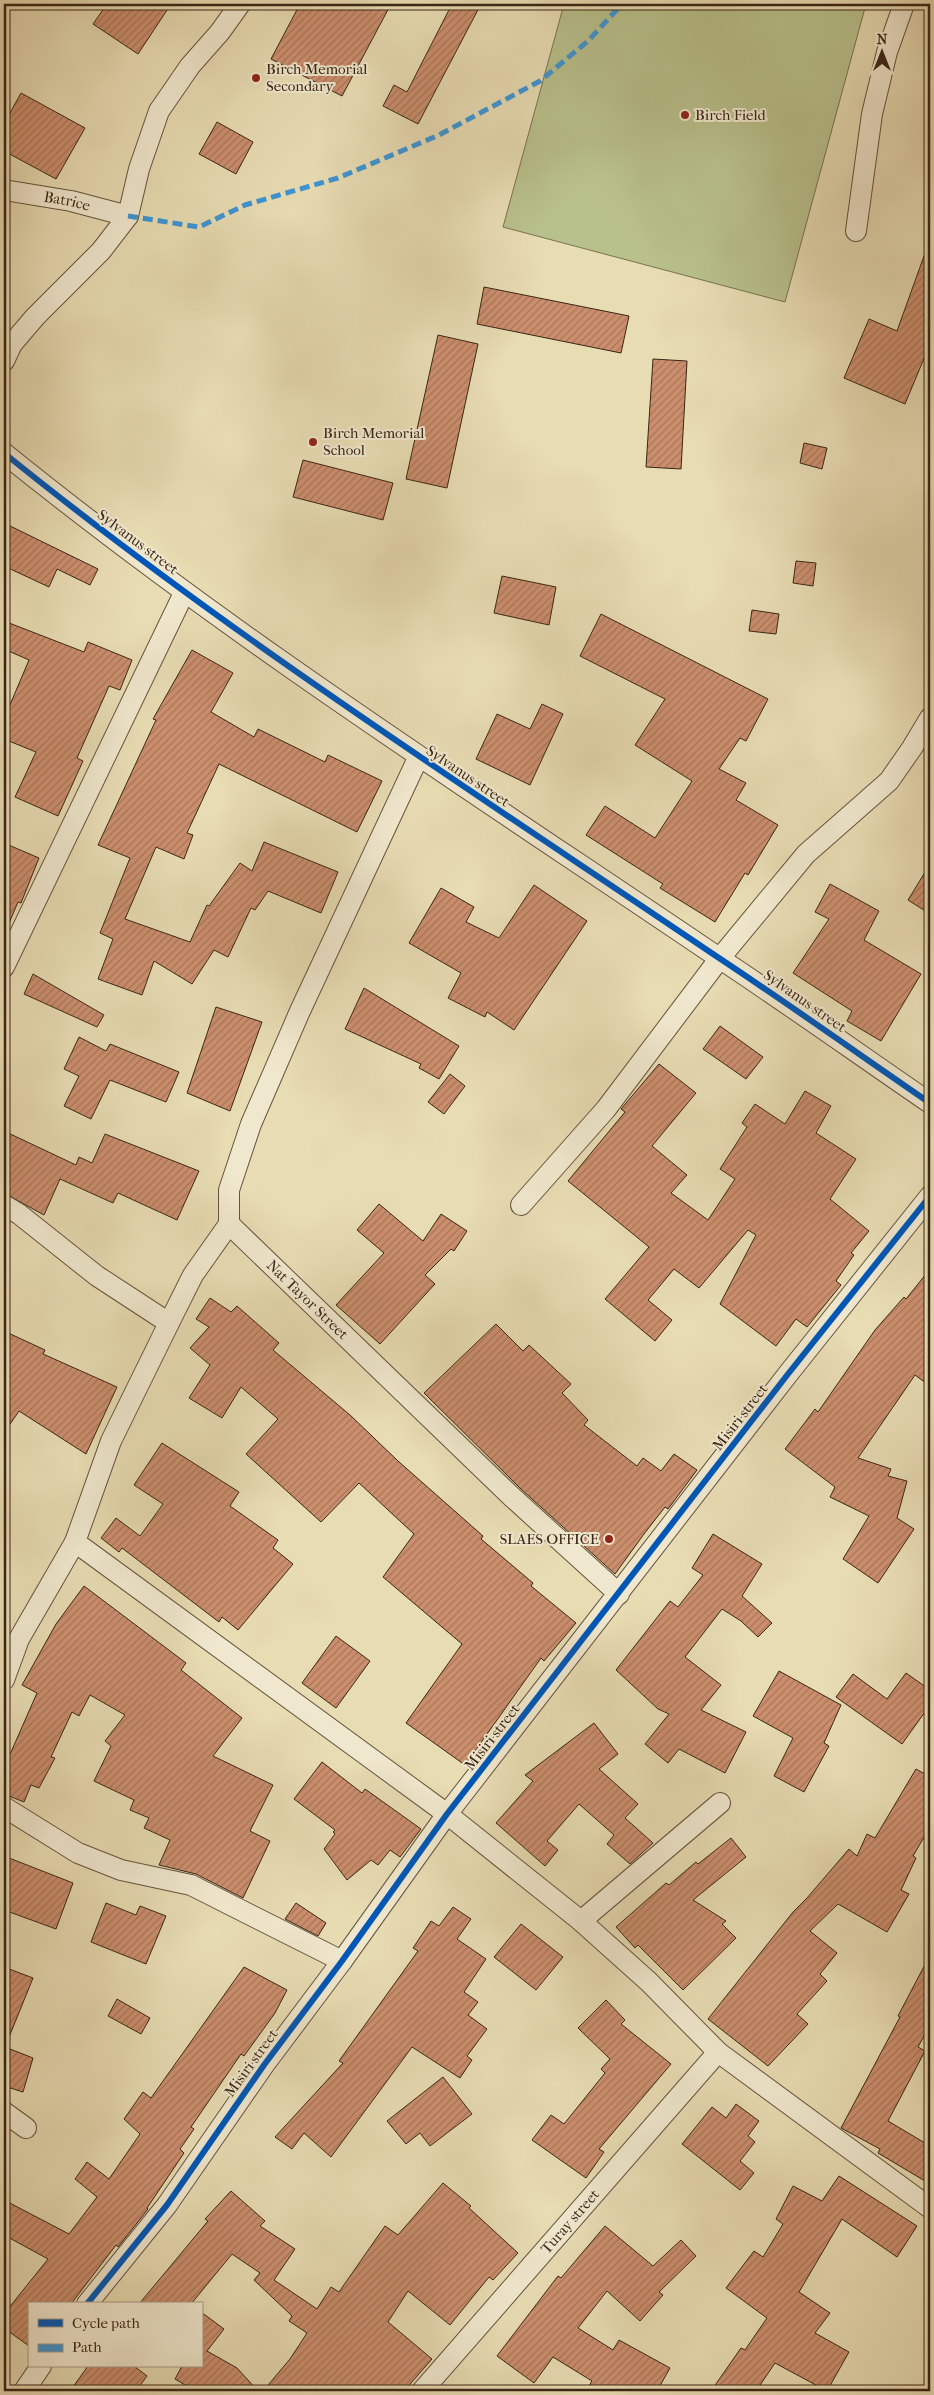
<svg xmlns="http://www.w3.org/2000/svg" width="934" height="2395" font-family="'IM FELL French Canon',serif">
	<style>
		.pitch { fill: #b8c08b; stroke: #797250 }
		.building { fill: url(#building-hatch); stroke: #3a2516 }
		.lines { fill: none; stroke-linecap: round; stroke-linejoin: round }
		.street-casing { stroke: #66533d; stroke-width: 22 }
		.street { stroke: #f0e8ce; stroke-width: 20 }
		.quiet { stroke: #3e95d4; stroke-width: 5; stroke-dasharray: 10 5; stroke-linecap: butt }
		.cycleway-casing { stroke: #f0e8ce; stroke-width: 9 }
		.cycleway { stroke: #0057b8; stroke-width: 6 }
		.poi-dot { fill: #8f2418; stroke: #f0e8ce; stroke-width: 2 }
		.labels { text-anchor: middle; stroke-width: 4; stroke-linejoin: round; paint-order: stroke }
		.poi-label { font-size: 15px; fill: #3a2516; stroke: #f0e8ce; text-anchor: start }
		.street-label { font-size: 15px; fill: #3a2516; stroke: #f0e8ce }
	</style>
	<defs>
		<pattern id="building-hatch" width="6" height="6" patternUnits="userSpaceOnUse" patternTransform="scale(1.25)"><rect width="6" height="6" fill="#cc8f6e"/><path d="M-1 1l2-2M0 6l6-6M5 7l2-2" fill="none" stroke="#a77559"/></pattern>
	</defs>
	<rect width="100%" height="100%" fill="#e8dcb3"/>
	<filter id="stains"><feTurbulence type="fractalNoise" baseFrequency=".004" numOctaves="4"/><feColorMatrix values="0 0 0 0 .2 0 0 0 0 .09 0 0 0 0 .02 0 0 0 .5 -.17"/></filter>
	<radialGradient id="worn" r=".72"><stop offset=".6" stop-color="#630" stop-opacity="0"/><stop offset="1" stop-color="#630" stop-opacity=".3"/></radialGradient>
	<!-- pitch -->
	<path class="pitch" d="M 564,4 L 866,4 L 785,302 L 503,227 Z"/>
	<!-- building -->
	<path class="building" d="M 107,4 L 171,4 L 138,54 L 93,24 Z
		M 300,4 L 391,4 L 342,96 L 271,59 Z
		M 452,4 L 481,4 L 418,124 L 383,106 L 394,85 L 407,92 Z
		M 21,93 L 85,128 L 56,179 L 4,151 L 4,124 Z
		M 217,122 L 253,142 L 236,174 L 199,154 Z
		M 928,245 L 930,246 L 930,344 L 905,404 L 844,378 L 869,319 L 897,331 Z
		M 484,287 L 629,316 L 621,353 L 477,324 Z
		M 438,335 L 478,344 L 447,488 L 406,479 Z
		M 653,359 L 687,361 L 681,469 L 646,467 Z
		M 804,443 L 827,448 L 822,469 L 800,463 Z
		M 303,460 L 393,483 L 383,520 L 293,497 Z
		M 4,523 L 98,569 L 90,585 L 57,569 L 49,587 L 4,566 Z
		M 796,561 L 816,563 L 813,586 L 793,583 Z
		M 502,576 L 556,587 L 549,625 L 494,613 Z
		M 752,610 L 779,614 L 776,634 L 749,631 Z
		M 601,614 L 768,699 L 746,741 L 740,738 L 719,769 L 746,783 L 736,800 L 778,825 L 748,875 L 745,873 L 715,922 L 660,888 L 663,884 L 586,835 L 605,806 L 655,838 L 692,781 L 635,745 L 665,699 L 580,656 Z
		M 4,621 L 84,652 L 88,642 L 132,660 L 120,690 L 109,686 L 77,758 L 83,761 L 58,816 L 15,797 L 36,752 L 4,739 L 4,719 L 29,660 L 4,649 Z
		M 192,650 L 233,673 L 211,712 L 254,737 L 258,729 L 325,762 L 328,755 L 382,781 L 357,832 L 219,764 L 187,833 L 193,835 L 184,859 L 156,847 L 125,919 L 190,942 L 207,905 L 209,906 L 240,863 L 252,871 L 264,842 L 338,872 L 321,913 L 268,891 L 255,910 L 251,908 L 228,957 L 214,950 L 192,984 L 154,961 L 142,995 L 98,979 L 113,939 L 100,933 L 130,858 L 98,845 L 156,720 L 153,719 Z
		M 542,704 L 563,714 L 530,785 L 476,759 L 497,714 L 530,729 Z
		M 4,843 L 39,858 L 21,903 L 18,902 L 4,935 Z
		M 930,864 L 930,914 L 908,900 Z
		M 830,884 L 879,911 L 864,940 L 921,974 L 881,1041 L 847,1021 L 852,1011 L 793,973 L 829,919 L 815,912 Z
		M 534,885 L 587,921 L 514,1030 L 487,1012 L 485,1017 L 448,998 L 461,973 L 409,943 L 441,888 L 474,907 L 466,922 L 499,938 Z
		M 33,974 L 104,1015 L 97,1027 L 24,994 Z
		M 364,988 L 459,1046 L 439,1079 L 419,1068 L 421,1064 L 345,1029 Z
		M 216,1007 L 262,1022 L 230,1111 L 187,1093 Z
		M 720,1026 L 763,1057 L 746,1079 L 703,1049 Z
		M 79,1037 L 106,1051 L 110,1044 L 179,1072 L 166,1102 L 110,1080 L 91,1119 L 64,1106 L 79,1076 L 64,1069 Z
		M 659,1064 L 696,1093 L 652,1146 L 687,1175 L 671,1193 L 708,1220 L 735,1179 L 720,1169 L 747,1127 L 742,1123 L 755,1104 L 785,1124 L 805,1091 L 831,1106 L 816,1133 L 856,1159 L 830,1199 L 869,1231 L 851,1253 L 854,1255 L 836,1281 L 841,1285 L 807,1327 L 796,1319 L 776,1346 L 720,1304 L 756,1235 L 748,1230 L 699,1288 L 674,1269 L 648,1300 L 672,1320 L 655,1341 L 605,1299 L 649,1247 L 568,1181 L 625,1112 L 621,1109 Z
		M 450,1074 L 465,1086 L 444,1114 L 428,1102 Z
		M 4,1131 L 76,1165 L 79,1157 L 92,1163 L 105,1134 L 199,1171 L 177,1220 L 118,1193 L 113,1203 L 60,1179 L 44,1215 L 4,1193 Z
		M 379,1204 L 423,1241 L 441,1214 L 467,1231 L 454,1251 L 451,1249 L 425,1275 L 435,1284 L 380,1344 L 336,1305 L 384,1253 L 357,1230 Z
		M 930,1269 L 930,1386 L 915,1375 L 858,1458 L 891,1469 L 888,1476 L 907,1481 L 897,1518 L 914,1529 L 878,1583 L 843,1559 L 869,1516 L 830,1497 L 835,1487 L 785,1449 L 815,1409 L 818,1412 L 875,1330 L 904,1297 L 906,1299 Z
		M 210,1298 L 231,1312 L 237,1306 L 279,1343 L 273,1350 L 350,1415 L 398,1461 L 483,1536 L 481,1539 L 533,1583 L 531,1586 L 576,1623 L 544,1661 L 541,1658 L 465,1765 L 406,1723 L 462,1644 L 383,1577 L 414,1534 L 359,1483 L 321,1522 L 246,1454 L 278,1419 L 241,1387 L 222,1418 L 189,1398 L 210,1365 L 190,1348 L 209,1327 L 196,1319 Z
		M 496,1324 L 523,1351 L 529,1345 L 571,1384 L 562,1393 L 588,1420 L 584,1425 L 637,1466 L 643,1458 L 661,1471 L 674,1454 L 697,1470 L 668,1509 L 665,1507 L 644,1534 L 615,1574 L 520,1488 L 424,1393 Z
		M 4,1331 L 45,1350 L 43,1354 L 117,1387 L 86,1454 L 19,1411 L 4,1433 Z
		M 162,1443 L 239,1492 L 230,1506 L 278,1540 L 273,1548 L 293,1564 L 238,1630 L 222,1617 L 219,1622 L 122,1548 L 119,1552 L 101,1538 L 116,1518 L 140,1536 L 163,1504 L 134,1485 Z
		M 713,1534 L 762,1564 L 742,1596 L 772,1623 L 758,1637 L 741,1621 L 722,1609 L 685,1657 L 721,1685 L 701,1710 L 746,1732 L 725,1773 L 679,1749 L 668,1763 L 645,1744 L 669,1714 L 658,1709 L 616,1670 L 670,1601 L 678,1607 L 703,1575 L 692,1568 Z
		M 84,1586 L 186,1663 L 181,1670 L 242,1718 L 213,1756 L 273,1785 L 250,1831 L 270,1841 L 243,1898 L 196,1874 L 159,1865 L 170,1840 L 144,1828 L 149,1818 L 130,1810 L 134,1800 L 94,1781 L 111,1746 L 105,1741 L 125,1715 L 90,1695 L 79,1716 L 72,1712 L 51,1757 L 55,1758 L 39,1788 L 31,1785 L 24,1802 L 4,1794 L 4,1768 L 37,1693 L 22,1685 L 56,1624 Z
		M 336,1636 L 370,1661 L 336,1708 L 302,1683 Z
		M 779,1671 L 841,1705 L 824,1743 L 829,1746 L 804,1792 L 774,1776 L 793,1738 L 753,1716 Z
		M 906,1673 L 930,1690 L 930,1705 L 902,1744 L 836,1697 L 853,1674 L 887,1699 Z
		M 594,1723 L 618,1754 L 599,1769 L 638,1804 L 625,1818 L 653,1843 L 630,1864 L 607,1844 L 614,1835 L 579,1804 L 547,1841 L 558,1850 L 545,1866 L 496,1823 L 533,1781 L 525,1775 Z
		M 322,1762 L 362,1793 L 365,1789 L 421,1829 L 400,1857 L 390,1850 L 378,1865 L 371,1860 L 347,1880 L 324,1849 L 335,1834 L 333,1832 L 335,1830 L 294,1799 Z
		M 916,1769 L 930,1777 L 930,1827 L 913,1856 L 916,1858 L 901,1890 L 909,1894 L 887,1932 L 838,1904 L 810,1931 L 837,1953 L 820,1974 L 827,1981 L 797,2014 L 808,2024 L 768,2066 L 708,2019 L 793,1912 L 807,1898 L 849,1849 L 857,1856 L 867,1834 L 875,1838 Z
		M 731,1838 L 746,1857 L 693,1900 L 726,1921 L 722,1924 L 736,1938 L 683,1990 L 638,1945 L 635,1948 L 616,1927 L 666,1883 L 669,1885 L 696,1862 L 698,1864 Z
		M 4,1856 L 73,1883 L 56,1929 L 4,1910 Z
		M 106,1903 L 136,1915 L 140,1906 L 166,1916 L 146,1964 L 91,1942 Z
		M 296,1903 L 326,1923 L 318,1936 L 285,1919 Z
		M 453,1907 L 471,1919 L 457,1939 L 486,1959 L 464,1992 L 478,2002 L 468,2015 L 487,2029 L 467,2056 L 472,2060 L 460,2078 L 412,2047 L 331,2157 L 304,2133 L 292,2149 L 275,2137 L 343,2063 L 339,2061 L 418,1951 L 413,1948 L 431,1921 L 439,1926 Z
		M 521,1924 L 563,1957 L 536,1990 L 494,1957 Z
		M 930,1955 L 930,2025 L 918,2047 L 925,2051 L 888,2121 L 930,2146 L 930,2184 L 878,2153 L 880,2149 L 841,2128 L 900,2017 L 898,2016 Z
		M 4,1967 L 33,1978 L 5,2047 L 33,2058 L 23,2092 L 4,2086 Z
		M 244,1967 L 287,1990 L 275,2013 L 244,2056 L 241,2054 L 191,2127 L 194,2129 L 180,2149 L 184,2153 L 147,2208 L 148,2209 L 118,2247 L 116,2245 L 71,2304 L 29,2304 L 29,2346 L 4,2328 L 4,2314 L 48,2259 L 4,2235 L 4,2200 L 69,2234 L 97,2197 L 75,2179 L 87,2162 L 109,2179 L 140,2134 L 124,2119 L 143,2092 L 151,2098 Z
		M 117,1999 L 150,2018 L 141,2034 L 108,2016 Z
		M 606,2000 L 625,2020 L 621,2024 L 671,2064 L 599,2149 L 604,2152 L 586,2178 L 532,2140 L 551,2115 L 564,2124 L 605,2073 L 601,2069 L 610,2059 L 578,2028 Z
		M 443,2077 L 472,2114 L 430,2146 L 420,2133 L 406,2144 L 387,2121 Z
		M 736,2104 L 759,2121 L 748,2136 L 755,2142 L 740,2161 L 754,2173 L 740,2190 L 682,2144 L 712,2107 L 726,2118 Z
		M 839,2176 L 917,2226 L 897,2257 L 842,2219 L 799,2292 L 830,2313 L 815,2333 L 849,2352 L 827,2391 L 775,2363 L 756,2391 L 711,2391 L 741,2348 L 745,2350 L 767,2318 L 726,2288 L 754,2251 L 763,2257 L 783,2224 L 776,2219 L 793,2186 L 822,2201 Z
		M 443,2183 L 471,2206 L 469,2208 L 518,2253 L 493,2280 L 489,2277 L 450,2325 L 408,2291 L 388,2322 L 432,2359 L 404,2391 L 263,2391 L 290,2359 L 307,2333 L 289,2321 L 292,2316 L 254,2280 L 260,2273 L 232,2254 L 191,2304 L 139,2304 L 208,2221 L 205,2219 L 231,2191 L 265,2221 L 260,2226 L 295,2249 L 274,2280 L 317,2309 L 331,2287 L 339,2292 L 385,2226 L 398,2235 Z
		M 605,2226 L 653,2266 L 681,2240 L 696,2256 L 659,2292 L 663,2295 L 640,2321 L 607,2291 L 578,2328 L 613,2350 L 619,2340 L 670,2368 L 657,2391 L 586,2391 L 592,2381 L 553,2357 L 534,2383 L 497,2356 L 558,2276 L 561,2278 Z
		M 201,2312 L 224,2329 L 207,2351 L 237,2368 L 258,2391 L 195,2391 L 175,2379 L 182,2366 L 201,2366 Z
		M 88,2366 L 134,2366 L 147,2376 L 136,2391 L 70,2391 Z"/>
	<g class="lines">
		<defs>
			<g id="street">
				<path id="s1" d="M 4,190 L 71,201 L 128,216"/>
				<path d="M 856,231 L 872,114 L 887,52 L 904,4"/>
				<path d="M 4,361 L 12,344 L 35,317 L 101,251 L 128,216 L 139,169 L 159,111 L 190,66 L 220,32 L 240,4"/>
				<path d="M 4,453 C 231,637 477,794 719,958 C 790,1005 860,1055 930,1103"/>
				<path d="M 4,967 L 184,593"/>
				<path d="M 4,1205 L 19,1214 L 97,1276 L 169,1323"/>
				<path d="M 521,1205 L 606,1109 L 720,958 L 806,854 L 889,781 L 912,748 L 930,718"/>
				<path id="s2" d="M 229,1224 L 512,1497 L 619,1594"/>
				<path d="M 229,1224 L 229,1190 L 251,1124 L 300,1011 L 418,758"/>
				<path d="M 75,1542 L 447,1814 L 581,1921 L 649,1982 L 718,2052 L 930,2208"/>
				<path d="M 4,1680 L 19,1639 L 75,1542 L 111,1441 L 169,1323 L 193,1275 L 229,1224"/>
				<path d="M 4,1807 L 78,1853 L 121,1870 L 191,1885 L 342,1961"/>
				<path d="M 581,1921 L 720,1803"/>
				<path d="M 4,2112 L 26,2128"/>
				<path d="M 87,2304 L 167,2205 L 264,2065 L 342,1961 L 447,1814 L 788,1374 L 930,1196"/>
				<path d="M 24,2391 L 41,2366"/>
				<path id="s3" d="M 422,2391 L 718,2052"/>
			</g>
		</defs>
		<!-- street casing -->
		<use href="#street" class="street-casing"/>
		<!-- street -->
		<use href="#street" class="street"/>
		<!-- quiet -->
		<path class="quiet" d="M 128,216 L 199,227 L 245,205 L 338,178 L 439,135 L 540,81 L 588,41 L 622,4"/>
		<defs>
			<path id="cycleway" d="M 4,453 C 231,637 477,794 719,958 C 790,1005 860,1055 930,1103
				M 87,2304 L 167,2205 L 264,2065 L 342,1961 L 447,1814 L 788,1374 L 930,1196"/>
		</defs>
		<!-- cycleway casing -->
		<use href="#cycleway" class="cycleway-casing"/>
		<!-- cycleway -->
		<use href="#cycleway" class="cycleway"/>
	</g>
	<!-- markers -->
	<g class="poi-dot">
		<circle cx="256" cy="78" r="5"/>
		<circle cx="685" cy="115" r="5"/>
		<circle cx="313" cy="442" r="5"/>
		<circle cx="609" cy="1539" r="5"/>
	</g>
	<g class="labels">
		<!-- poi labels -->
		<g class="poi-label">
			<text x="266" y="74">Birch Memorial<tspan x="266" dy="17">Secondary</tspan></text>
			<text x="695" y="120">Birch Field</text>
			<text x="323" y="438">Birch Memorial<tspan x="323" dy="17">School</tspan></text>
			<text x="599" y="1544" text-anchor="end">SLAES OFFICE</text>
		</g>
		<!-- street labels -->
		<g class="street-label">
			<text dy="5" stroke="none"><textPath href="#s1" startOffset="64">Batrice</textPath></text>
			<text transform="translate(138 542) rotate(37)" y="5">Sylvanus street</text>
			<text transform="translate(468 776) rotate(34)" y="5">Sylvanus street</text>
			<text transform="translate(805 1001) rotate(35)" y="5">Sylvanus street</text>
			<text dy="5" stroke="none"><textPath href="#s2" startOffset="109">Nat Tayor Street</textPath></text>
			<text transform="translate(740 1417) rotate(-52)" y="5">Misiri street</text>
			<text transform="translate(492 1737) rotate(-52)" y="5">Misiri street</text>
			<text transform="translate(251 2063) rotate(-54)" y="5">Misiri street</text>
			<text dy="5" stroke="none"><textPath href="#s3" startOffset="225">Turay street</textPath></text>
		</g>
	</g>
	<!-- margin -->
	<rect width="934" height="2395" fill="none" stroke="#e8dcb3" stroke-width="20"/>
	<rect x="5" y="5" width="924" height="2385" fill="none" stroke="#3a2516" stroke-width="2.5"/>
	<rect x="10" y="10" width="914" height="2375" fill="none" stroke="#3a2516"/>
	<!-- legend -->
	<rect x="28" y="2302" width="175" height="65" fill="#f0e8ce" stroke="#a79a84"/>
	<rect x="38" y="2319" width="25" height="8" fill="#0057b8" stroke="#a79a84"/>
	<text x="72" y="2328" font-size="15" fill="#3a2516">Cycle path</text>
	<rect x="38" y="2344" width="25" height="8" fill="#3e95d4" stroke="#a79a84"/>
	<text x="72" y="2352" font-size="15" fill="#3a2516">Path</text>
	<!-- north arrow -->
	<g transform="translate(882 52)" stroke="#f0e8ce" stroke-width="4" paint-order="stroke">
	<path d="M0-4L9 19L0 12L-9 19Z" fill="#3a2516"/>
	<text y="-8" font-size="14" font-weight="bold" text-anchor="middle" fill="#3a2516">N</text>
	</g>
	<rect width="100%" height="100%" filter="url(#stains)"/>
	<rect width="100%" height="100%" fill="url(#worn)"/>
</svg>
